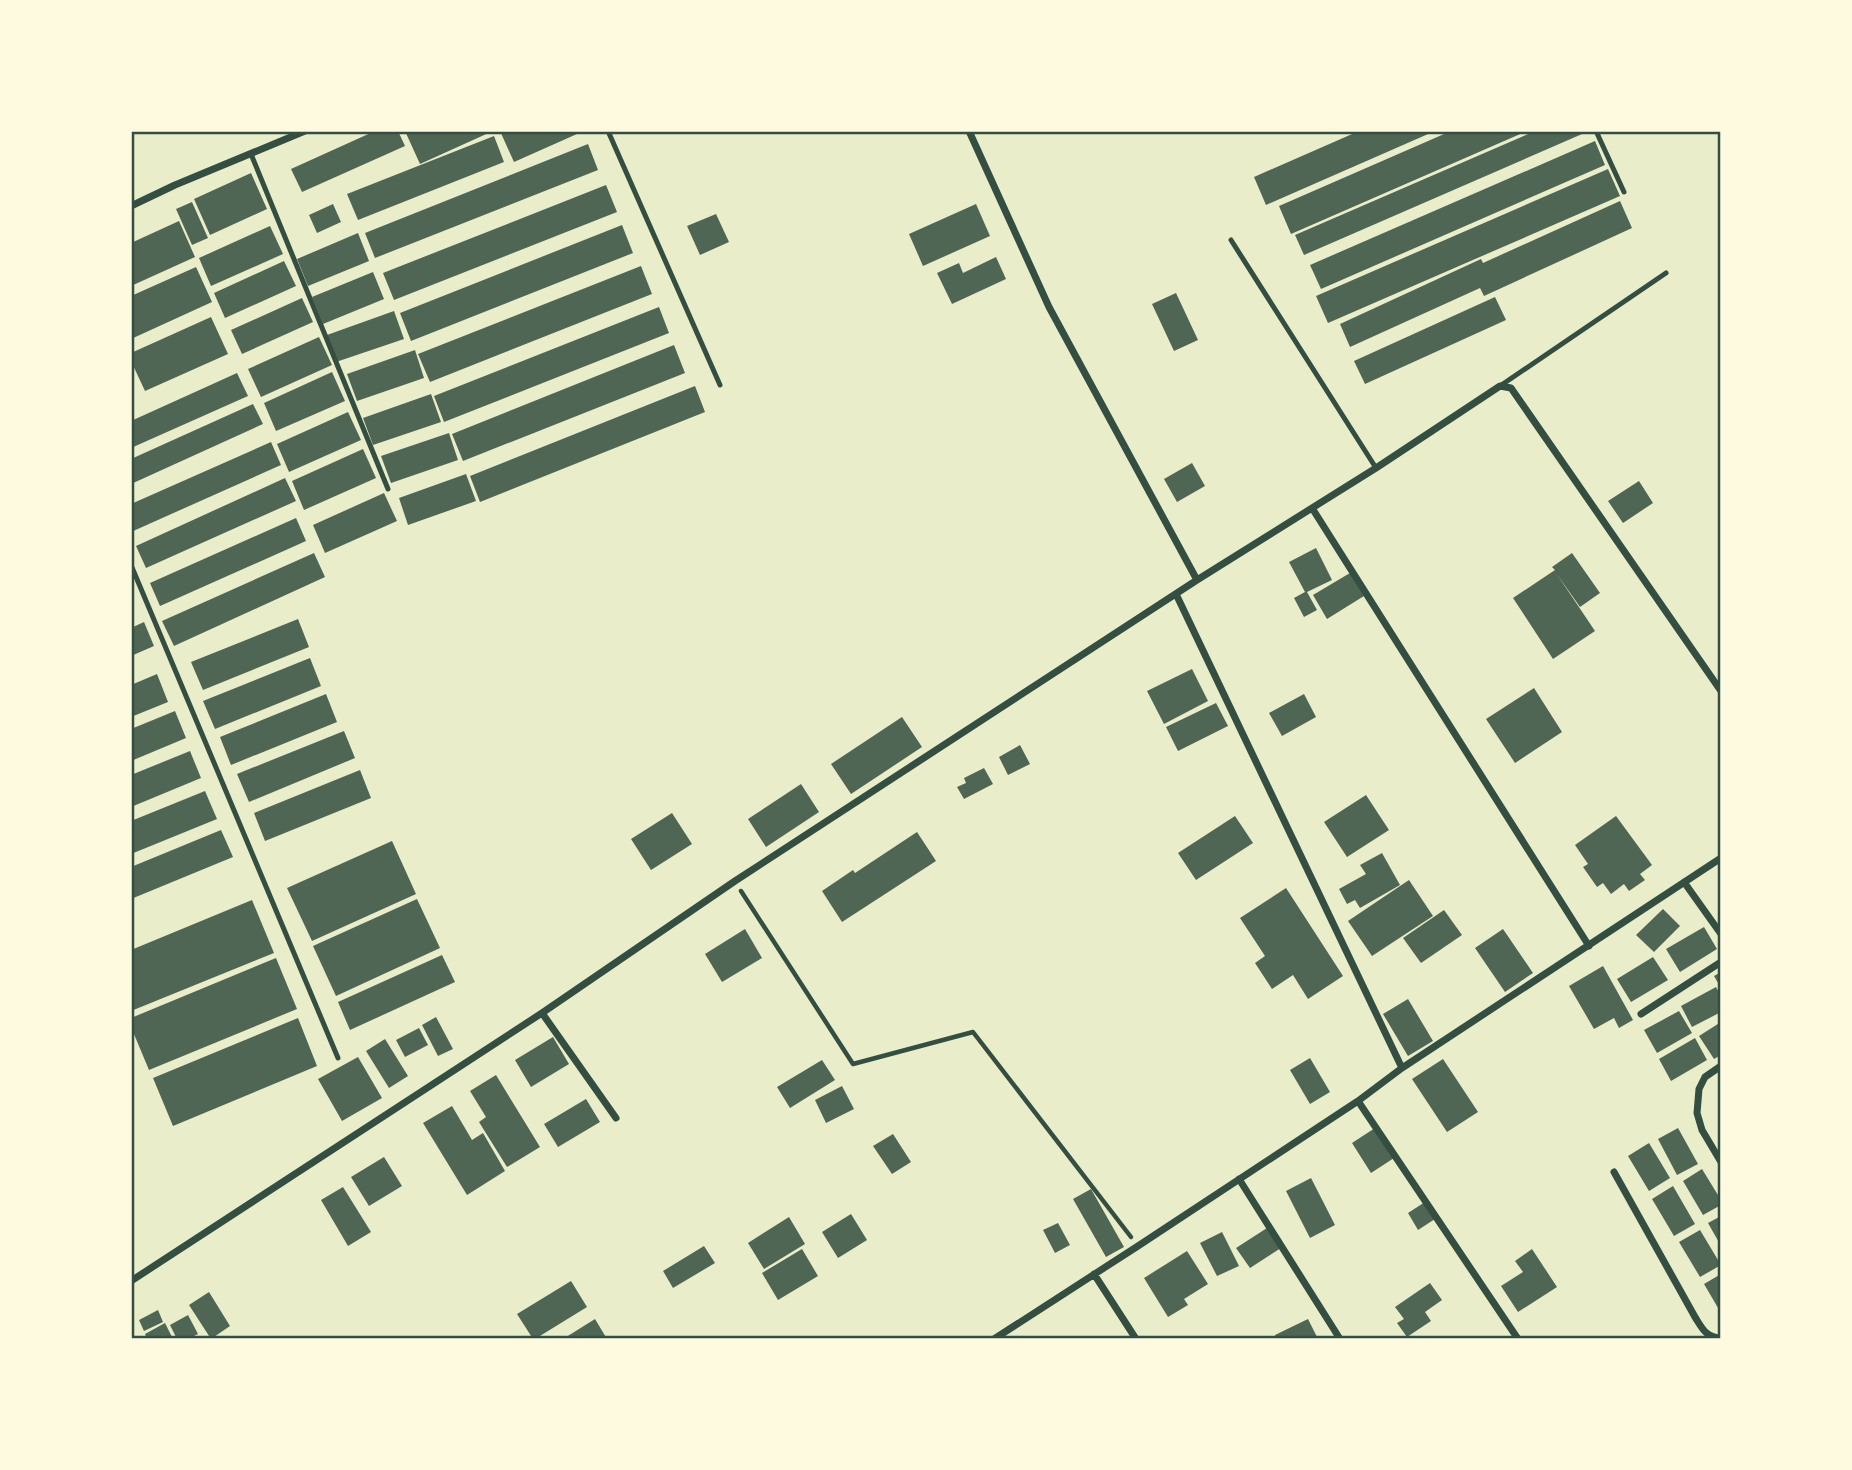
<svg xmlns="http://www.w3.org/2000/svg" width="1852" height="1470" font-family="'PT Sans Narrow',sans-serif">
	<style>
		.building { fill: #4f6655 }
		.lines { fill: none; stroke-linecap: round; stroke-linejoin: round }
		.path { stroke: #344e41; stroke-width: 4.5 }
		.service { stroke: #344e41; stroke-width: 5 }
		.minor { stroke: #344e41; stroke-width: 7 }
		.neatline { fill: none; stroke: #344e41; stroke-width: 2.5 }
	</style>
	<rect width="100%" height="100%" fill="#e9edc9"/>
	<!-- building -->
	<path class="building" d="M 375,131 L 398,131 L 405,146 L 302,192 L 291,169 Z
		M 405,131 L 493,131 L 420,164 Z
		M 500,131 L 576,131 L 577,134 L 514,162 Z
		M 1359,131 L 1435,131 L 1266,205 L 1254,177 Z
		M 1451,131 L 1527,131 L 1291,234 L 1279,206 Z
		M 1535,131 L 1589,131 L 1304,255 L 1295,235 Z
		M 494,136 L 504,162 L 358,220 L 347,194 Z
		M 1595,141 L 1605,165 L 1321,289 L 1310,265 Z
		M 588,144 L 598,170 L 375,258 L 365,233 Z
		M 1608,169 L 1620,196 L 1328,323 L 1316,296 Z
		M 251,173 L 267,209 L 210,235 L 194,199 Z
		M 606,185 L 617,212 L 394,300 L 383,273 Z
		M 1620,201 L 1632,228 L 1484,296 L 1480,288 L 1350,347 L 1340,324 L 1481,259 L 1483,263 Z
		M 192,202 L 208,238 L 192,245 L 176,209 Z
		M 333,204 L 341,222 L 317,233 L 309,215 Z
		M 976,204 L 990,236 L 923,266 L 909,234 Z
		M 716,214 L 729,242 L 700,255 L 687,226 Z
		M 179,221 L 195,257 L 131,286 L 131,243 Z
		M 622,225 L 633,253 L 411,341 L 400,313 Z
		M 270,226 L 283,254 L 211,286 L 199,258 Z
		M 358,233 L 369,261 L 308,286 L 297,259 Z
		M 996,257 L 1006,279 L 952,304 L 937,273 L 959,263 L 963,273 Z
		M 284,261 L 296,286 L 225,318 L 214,293 Z
		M 641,266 L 652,294 L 430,382 L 418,354 Z
		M 196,267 L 212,302 L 131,339 L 131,296 Z
		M 373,272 L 384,299 L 323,324 L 312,297 Z
		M 1176,293 L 1198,340 L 1174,351 L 1152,304 Z
		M 1495,297 L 1506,320 L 1365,384 L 1354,361 Z
		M 302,298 L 313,322 L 242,354 L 231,330 Z
		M 659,307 L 669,333 L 444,422 L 434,396 Z
		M 394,311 L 404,339 L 336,362 L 327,335 Z
		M 211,317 L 228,354 L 145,391 L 131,361 L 131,353 Z
		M 319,337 L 332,365 L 261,397 L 248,369 Z
		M 674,345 L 685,373 L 463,461 L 452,434 Z
		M 415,350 L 424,378 L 357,401 L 347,374 Z
		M 332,372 L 345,401 L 276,431 L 264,403 Z
		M 237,373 L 248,396 L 131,448 L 131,421 Z
		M 695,386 L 705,412 L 480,502 L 470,476 Z
		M 431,394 L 441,422 L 373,445 L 363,418 Z
		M 253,404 L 263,424 L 131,484 L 131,459 Z
		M 348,412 L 361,440 L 289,472 L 277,444 Z
		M 449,433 L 458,460 L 391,483 L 381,456 Z
		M 271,442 L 281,465 L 131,532 L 131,504 Z
		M 363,449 L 376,478 L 304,510 L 292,481 Z
		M 1192,463 L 1205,486 L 1177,502 L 1164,479 Z
		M 466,474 L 476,501 L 408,525 L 399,498 Z
		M 285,478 L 296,501 L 146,568 L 136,546 Z
		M 1639,481 L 1653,503 L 1623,523 L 1608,501 Z
		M 384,493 L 397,521 L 325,553 L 313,525 Z
		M 296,518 L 306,541 L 160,606 L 150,583 Z
		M 1316,548 L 1332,580 L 1307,592 L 1317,610 L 1304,617 L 1294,598 L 1305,592 L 1289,562 Z
		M 314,553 L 325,577 L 174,646 L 162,621 Z
		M 1572,553 L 1600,593 L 1580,607 L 1556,573 L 1595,631 L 1553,659 L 1513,598 L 1555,570 L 1552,567 Z
		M 1350,573 L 1364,596 L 1327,619 L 1313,595 Z
		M 298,619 L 309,647 L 203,690 L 191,662 Z
		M 144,622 L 154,646 L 131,656 L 131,628 Z
		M 310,658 L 321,686 L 215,729 L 203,701 Z
		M 1192,669 L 1208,701 L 1164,724 L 1147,691 Z
		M 157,674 L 168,702 L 131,717 L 131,685 Z
		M 1534,688 L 1562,732 L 1515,763 L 1486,719 Z
		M 326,694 L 337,722 L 231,765 L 220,737 Z
		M 1304,694 L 1316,717 L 1282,736 L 1269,713 Z
		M 1216,703 L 1228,726 L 1178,751 L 1166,727 Z
		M 175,711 L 186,738 L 131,761 L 131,729 Z
		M 902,717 L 922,747 L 851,794 L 831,764 Z
		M 344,731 L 355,758 L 249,802 L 237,774 Z
		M 1020,745 L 1030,764 L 1008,775 L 999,757 Z
		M 190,751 L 201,778 L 131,807 L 131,775 Z
		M 984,768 L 993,784 L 964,799 L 957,787 L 966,783 L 964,778 Z
		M 360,770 L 371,798 L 265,841 L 254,813 Z
		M 801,784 L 819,812 L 766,847 L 748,819 Z
		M 205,791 L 217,819 L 131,854 L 131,821 Z
		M 1366,795 L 1389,830 L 1347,857 L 1324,822 Z
		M 672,813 L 692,844 L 651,870 L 631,839 Z
		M 1235,816 L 1253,843 L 1196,880 L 1178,853 Z
		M 1616,816 L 1652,865 L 1640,874 L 1645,880 L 1629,891 L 1624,884 L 1611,894 L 1603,883 L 1597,887 L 1583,867 L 1588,864 L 1575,845 Z
		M 221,830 L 233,857 L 131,899 L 131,867 Z
		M 917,832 L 936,861 L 842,922 L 822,891 L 853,870 L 855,873 Z
		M 392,841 L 416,894 L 312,941 L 287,888 Z
		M 1382,853 L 1400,885 L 1360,908 L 1355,900 L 1347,904 L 1339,889 L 1366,874 L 1360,865 Z
		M 1409,880 L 1433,916 L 1372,956 L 1348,921 Z
		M 1286,888 L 1343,976 L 1308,999 L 1293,975 L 1272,989 L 1255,963 L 1265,956 L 1240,918 Z
		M 417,899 L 440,948 L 336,996 L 313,946 Z
		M 252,900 L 274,953 L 131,1011 L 131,950 Z
		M 1663,909 L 1680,926 L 1654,952 L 1636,935 Z
		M 1444,910 L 1462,935 L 1421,963 L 1403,938 Z
		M 1704,927 L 1717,949 L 1680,972 L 1666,949 Z
		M 745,929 L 762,958 L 722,982 L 705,954 Z
		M 1503,929 L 1533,973 L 1505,992 L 1475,948 Z
		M 442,955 L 455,982 L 350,1030 L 338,1002 Z
		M 1653,957 L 1668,980 L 1631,1002 L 1617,979 Z
		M 276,958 L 297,1009 L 149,1070 L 131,1027 L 131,1018 Z
		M 1603,966 L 1633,1020 L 1619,1028 L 1614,1018 L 1594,1029 L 1569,986 Z
		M 1721,972 L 1721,988 L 1714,976 Z
		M 1716,987 L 1721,996 L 1721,1012 L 1692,1027 L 1681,1006 Z
		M 1408,999 L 1433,1041 L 1408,1056 L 1383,1014 Z
		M 1679,1011 L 1692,1033 L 1657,1053 L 1644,1030 Z
		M 436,1017 L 453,1049 L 438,1056 L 422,1025 Z
		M 298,1018 L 317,1066 L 173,1126 L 153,1078 Z
		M 1721,1022 L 1721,1055 L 1714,1059 L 1699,1036 Z
		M 419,1028 L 428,1045 L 405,1057 L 396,1040 Z
		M 553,1037 L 569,1064 L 531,1087 L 515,1060 Z
		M 1695,1038 L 1707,1060 L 1671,1081 L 1659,1059 Z
		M 385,1039 L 408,1076 L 389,1088 L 366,1051 Z
		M 358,1057 L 382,1098 L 342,1121 L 318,1079 Z
		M 1310,1058 L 1330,1092 L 1310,1104 L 1290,1070 Z
		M 1443,1059 L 1478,1112 L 1447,1132 L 1412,1079 Z
		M 822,1060 L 835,1080 L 790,1108 L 777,1087 Z
		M 496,1075 L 540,1147 L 507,1167 L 479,1122 L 486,1117 L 470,1091 Z
		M 842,1086 L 854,1109 L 826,1123 L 815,1100 Z
		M 586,1099 L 600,1122 L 558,1147 L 544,1124 Z
		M 452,1106 L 472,1140 L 483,1133 L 505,1171 L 467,1195 L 423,1123 Z
		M 1375,1128 L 1394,1158 L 1371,1173 L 1352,1143 Z
		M 1678,1128 L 1698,1164 L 1677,1175 L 1658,1139 Z
		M 893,1134 L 911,1162 L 892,1174 L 873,1146 Z
		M 1649,1143 L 1670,1178 L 1649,1191 L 1628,1156 Z
		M 384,1157 L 402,1186 L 369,1206 L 351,1177 Z
		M 1702,1169 L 1721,1200 L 1721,1205 L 1703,1215 L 1683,1181 Z
		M 1311,1178 L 1335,1225 L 1310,1238 L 1286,1191 Z
		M 1673,1186 L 1695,1224 L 1674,1236 L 1652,1199 Z
		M 343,1187 L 371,1232 L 348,1246 L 321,1200 Z
		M 1091,1189 L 1124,1247 L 1106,1257 L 1073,1199 Z
		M 1425,1202 L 1435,1219 L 1418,1230 L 1408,1213 Z
		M 851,1214 L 867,1240 L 838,1258 L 822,1232 Z
		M 1721,1216 L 1721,1246 L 1708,1223 Z
		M 789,1217 L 805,1244 L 764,1269 L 748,1243 Z
		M 1058,1223 L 1070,1245 L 1055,1253 L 1043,1230 Z
		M 1267,1228 L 1281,1248 L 1250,1268 L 1236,1248 Z
		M 1700,1230 L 1721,1265 L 1700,1277 L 1679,1242 Z
		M 1222,1232 L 1239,1266 L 1217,1276 L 1200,1243 Z
		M 704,1246 L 715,1263 L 673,1288 L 663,1271 Z
		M 802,1249 L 818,1276 L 778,1300 L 762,1273 Z
		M 1532,1249 L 1557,1287 L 1518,1312 L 1501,1286 L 1523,1272 L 1515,1261 Z
		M 1187,1251 L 1208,1284 L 1184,1299 L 1188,1305 L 1168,1317 L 1144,1278 Z
		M 1721,1274 L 1721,1313 L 1704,1284 Z
		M 571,1281 L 587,1307 L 535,1339 L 533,1339 L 517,1314 Z
		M 1430,1283 L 1442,1300 L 1425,1312 L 1431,1321 L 1407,1337 L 1397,1323 L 1404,1319 L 1395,1307 Z
		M 209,1292 L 230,1326 L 211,1339 L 189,1305 Z
		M 158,1310 L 163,1322 L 144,1331 L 139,1320 Z
		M 188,1315 L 198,1334 L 188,1339 L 177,1339 L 170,1325 Z
		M 595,1319 L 607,1339 L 563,1339 Z
		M 1308,1319 L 1318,1339 L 1276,1339 L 1275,1335 Z
		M 165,1323 L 173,1339 L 147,1339 L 145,1334 Z"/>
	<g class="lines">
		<!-- path -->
		<path class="path" d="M 741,891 L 853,1064 L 973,1032 L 1131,1237"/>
		<!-- service -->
		<path class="service" d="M 608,131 L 720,385
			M 1596,131 L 1624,192
			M 251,154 L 388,489
			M 1231,240 L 1376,468
			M 1500,386 L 1666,273
			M 131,565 L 338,1058"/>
		<!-- minor -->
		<path class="minor" d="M 969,131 L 1049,307 L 1197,580
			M 131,206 L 175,185 L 305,131
			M 1312,508 L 1589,946
			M 1176,594 L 1402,1068
			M 1684,882 L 1721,934
			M 542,1013 L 616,1118
			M 1641,1014 L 1721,962
			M 1721,1066 L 1705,1077 L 1699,1089 L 1697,1113 L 1702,1130 L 1721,1162
			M 1358,1101 L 1518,1339
			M 1614,1172 L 1695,1317 C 1702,1328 1706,1338 1721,1338
			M 1239,1179 L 1340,1339
			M 1094,1274 L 1136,1339
			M 131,1281 L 542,1013 L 735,881 L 1197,580 L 1376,468 L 1500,386 L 1511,388 L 1721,691
			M 994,1339 L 1138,1246 L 1358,1101 L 1402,1068 L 1721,858"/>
	</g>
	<!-- border -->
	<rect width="1852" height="1470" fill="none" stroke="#fefae0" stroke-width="266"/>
	<rect x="133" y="133" width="1586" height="1204" class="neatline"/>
</svg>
